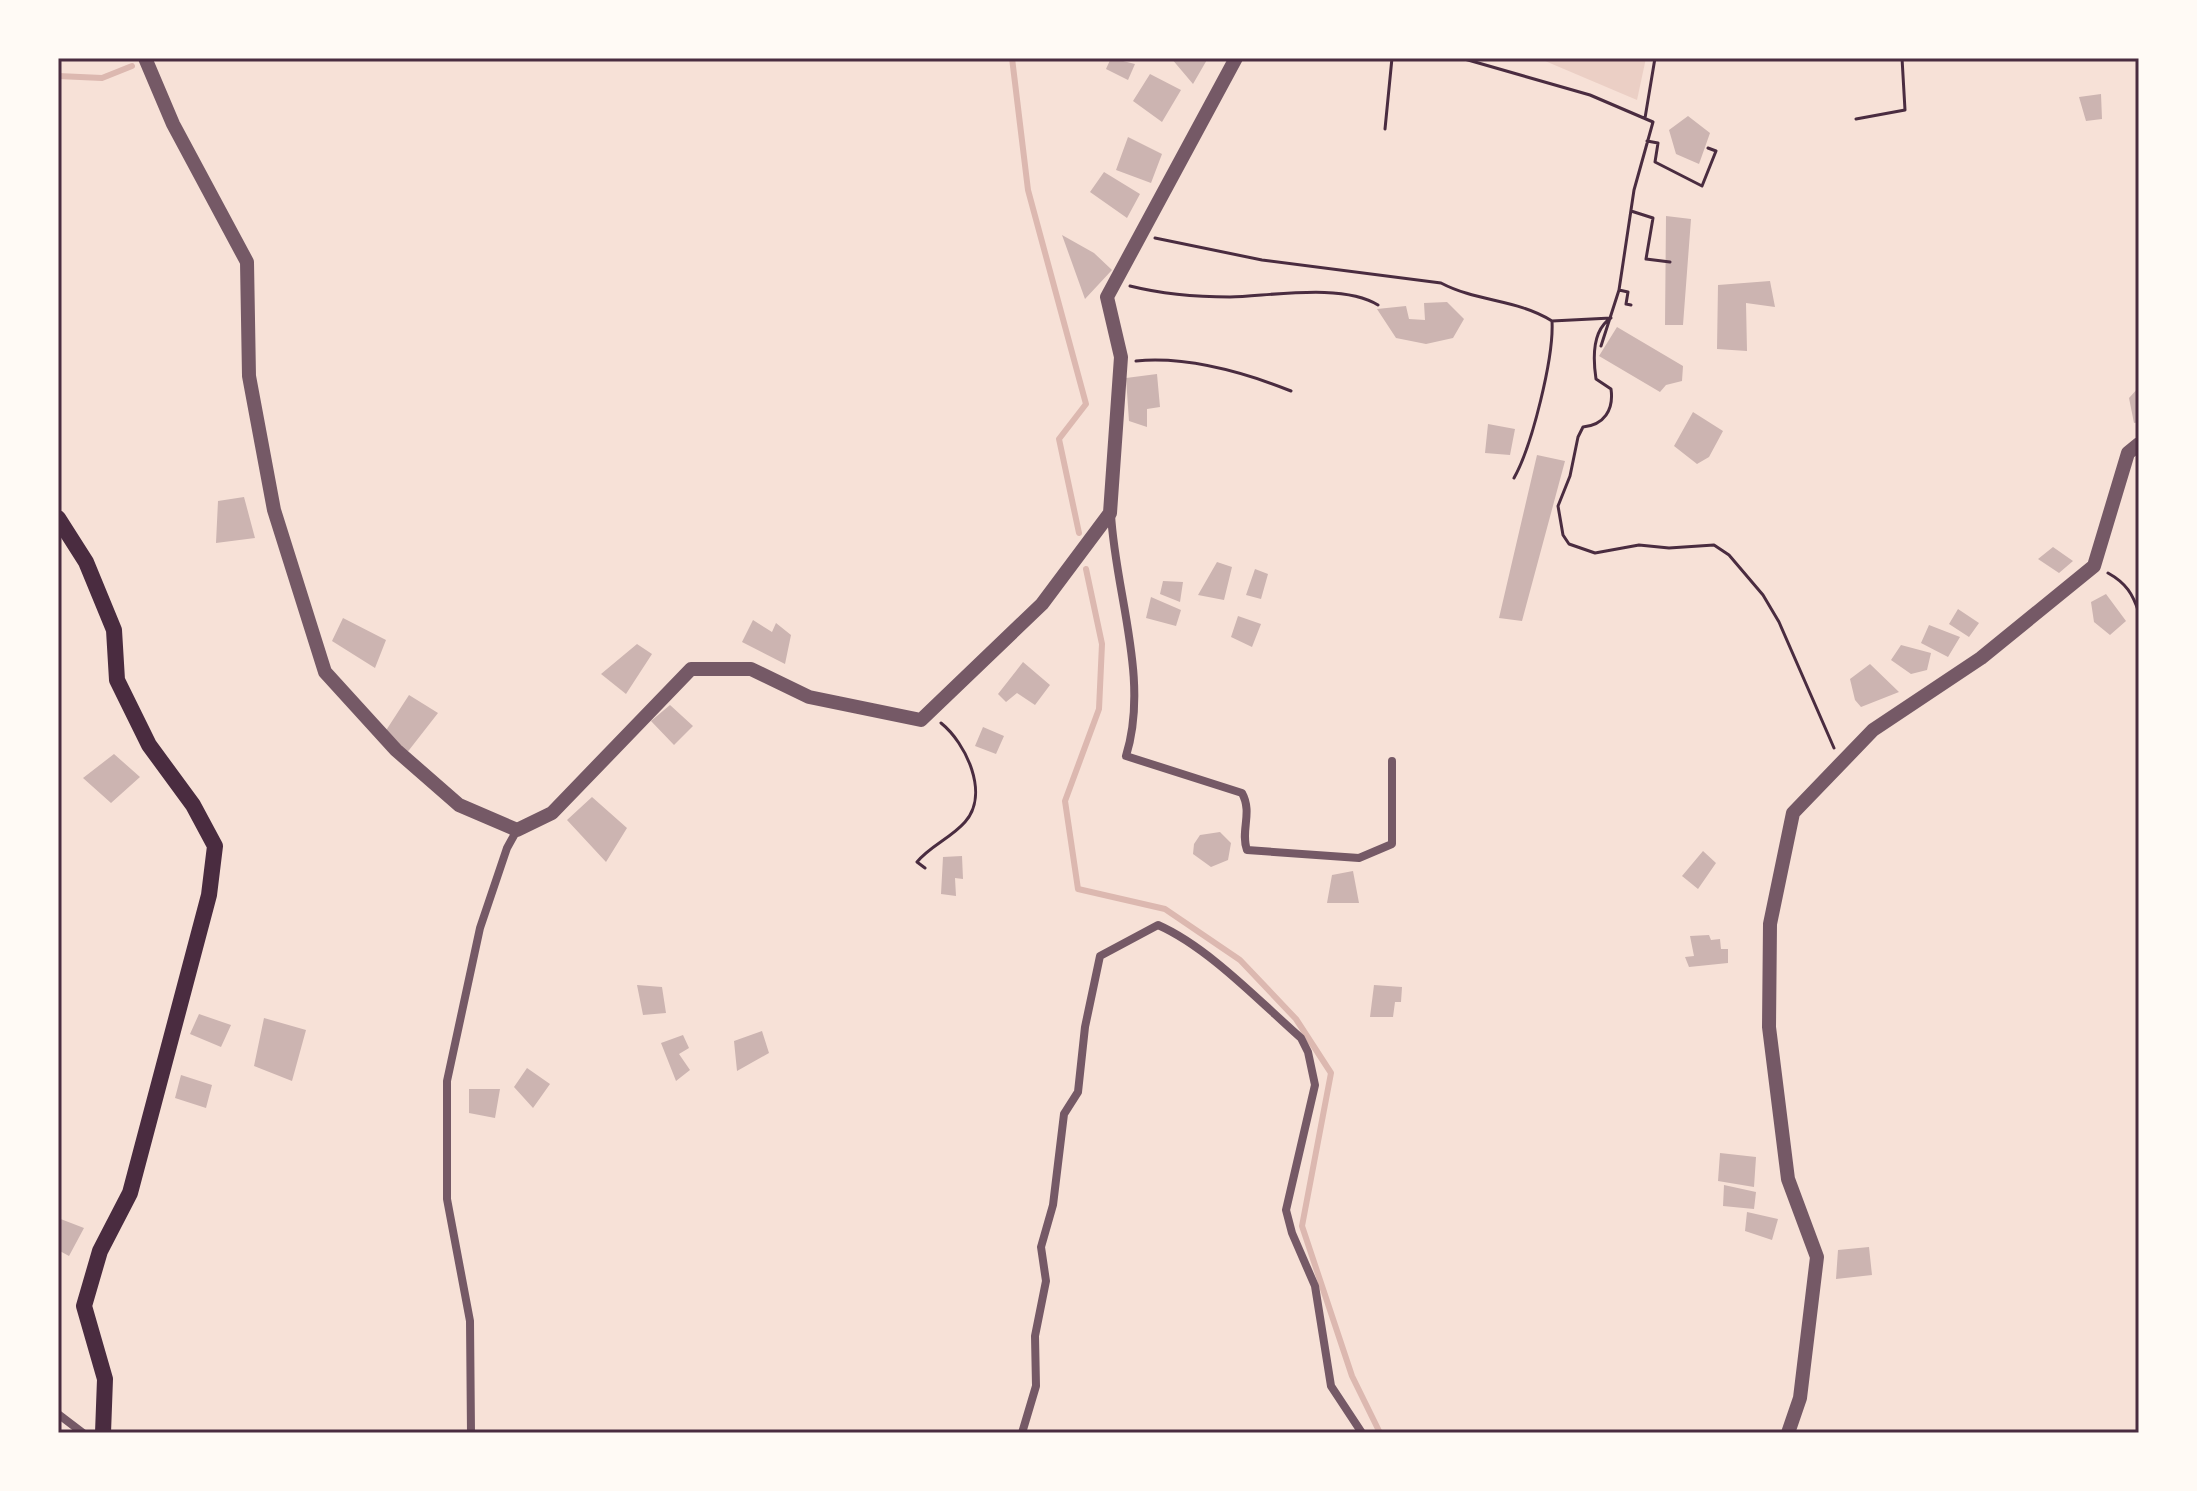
<svg xmlns="http://www.w3.org/2000/svg" width="2197" height="1491" font-family="Karla,sans-serif">
	<style>
		.green { fill: #ebcfc5 }
		.lines { fill: none; stroke-linecap: round; stroke-linejoin: round }
		.stream { stroke: #dcb8b0; stroke-width: 6 }
		.building { fill: #ccb4b1 }
		.path { stroke: #4a2c40; stroke-width: 3 }
		.minor { stroke: #755966; stroke-width: 8 }
		.tertiary { stroke: #755966; stroke-width: 14 }
		.secondary { stroke: #4a2c40; stroke-width: 16 }
		.neatline { fill: none; stroke: #4a2c40; stroke-width: 3 }
	</style>
	<rect width="100%" height="100%" fill="#f7e1d7"/>
	<!-- green -->
	<path class="green" d="M 1538,58 L 1646,58 L 1637,100 Z"/>
	<g class="lines">
		<!-- stream -->
		<path class="stream" d="M 1012,58 L 1028,190 L 1086,404 L 1059,439 L 1079,533
			M 58,76 L 102,78 L 132,66
			M 1086,569 L 1102,644 L 1099,709 L 1065,801 L 1078,889 L 1165,909 L 1240,960 L 1296,1019 L 1331,1073 L 1302,1226 L 1352,1376 L 1380,1433"/>
	</g>
	<!-- building -->
	<path class="building" d="M 1111,58 L 1135,64 L 1128,80 L 1106,69 Z
		M 1171,58 L 1208,58 L 1193,84 Z
		M 1150,74 L 1181,90 L 1162,122 L 1133,101 Z
		M 2101,94 L 2102,119 L 2086,121 L 2079,97 Z
		M 1688,116 L 1710,133 L 1699,164 L 1676,154 L 1669,130 Z
		M 1128,137 L 1162,154 L 1151,183 L 1116,170 Z
		M 1104,172 L 1140,194 L 1127,218 L 1090,192 Z
		M 1666,216 L 1691,219 L 1683,325 L 1665,325 Z
		M 1062,235 L 1094,253 L 1112,270 L 1085,299 Z
		M 1770,281 L 1775,307 L 1746,303 L 1747,351 L 1717,349 L 1718,285 Z
		M 1447,302 L 1464,319 L 1453,338 L 1426,344 L 1396,338 L 1377,309 L 1406,306 L 1409,319 L 1425,320 L 1424,303 Z
		M 1617,327 L 1683,366 L 1682,381 L 1666,385 L 1660,392 L 1599,356 Z
		M 1157,374 L 1160,407 L 1147,409 L 1147,427 L 1129,421 L 1126,378 Z
		M 2139,387 L 2139,422 L 2134,423 L 2129,398 Z
		M 1693,412 L 1723,431 L 1709,457 L 1697,464 L 1674,446 Z
		M 1488,424 L 1515,429 L 1510,455 L 1485,453 Z
		M 1537,455 L 1565,461 L 1522,621 L 1499,618 Z
		M 244,497 L 255,538 L 216,543 L 218,501 Z
		M 2053,547 L 2073,561 L 2059,573 L 2038,559 Z
		M 1217,562 L 1232,567 L 1224,600 L 1198,595 Z
		M 1255,569 L 1268,574 L 1261,599 L 1246,595 Z
		M 1163,581 L 1183,582 L 1180,602 L 1160,594 Z
		M 2106,594 L 2126,621 L 2110,635 L 2094,622 L 2091,602 Z
		M 1151,597 L 1181,610 L 1176,626 L 1146,618 Z
		M 1958,609 L 1979,623 L 1969,637 L 1949,624 Z
		M 1238,616 L 1261,624 L 1252,647 L 1231,637 Z
		M 343,618 L 386,640 L 375,668 L 332,641 Z
		M 753,620 L 772,632 L 776,623 L 791,635 L 785,664 L 742,642 Z
		M 1929,625 L 1960,637 L 1948,657 L 1921,643 Z
		M 637,644 L 652,654 L 626,694 L 601,674 Z
		M 1901,645 L 1931,653 L 1927,670 L 1911,674 L 1891,660 Z
		M 1023,662 L 1050,685 L 1035,705 L 1017,693 L 1006,702 L 998,694 Z
		M 1870,664 L 1899,692 L 1861,707 L 1855,700 L 1850,679 Z
		M 409,695 L 438,713 L 406,754 L 385,732 Z
		M 670,705 L 693,726 L 674,745 L 651,721 Z
		M 983,727 L 1004,736 L 996,754 L 975,746 Z
		M 114,754 L 140,777 L 111,803 L 83,778 Z
		M 592,797 L 627,828 L 606,862 L 567,820 Z
		M 1220,832 L 1231,843 L 1228,860 L 1211,867 L 1193,854 L 1194,844 L 1200,835 Z
		M 1703,851 L 1716,863 L 1698,889 L 1682,876 Z
		M 962,856 L 963,879 L 955,878 L 956,896 L 941,894 L 943,857 Z
		M 1353,871 L 1359,903 L 1327,903 L 1332,875 Z
		M 1709,935 L 1711,940 L 1720,939 L 1721,949 L 1728,949 L 1728,963 L 1689,967 L 1685,957 L 1694,956 L 1690,936 Z
		M 637,985 L 662,987 L 666,1013 L 643,1015 Z
		M 1374,985 L 1402,987 L 1401,1002 L 1395,1002 L 1393,1017 L 1370,1017 Z
		M 199,1014 L 231,1025 L 221,1047 L 190,1034 Z
		M 264,1018 L 306,1030 L 292,1081 L 254,1066 Z
		M 762,1031 L 769,1053 L 737,1071 L 734,1041 Z
		M 683,1035 L 689,1048 L 679,1054 L 690,1070 L 676,1081 L 661,1043 Z
		M 527,1068 L 550,1084 L 533,1108 L 514,1087 Z
		M 181,1075 L 212,1085 L 206,1108 L 175,1098 Z
		M 469,1089 L 500,1089 L 495,1118 L 469,1113 Z
		M 1720,1153 L 1756,1157 L 1754,1187 L 1718,1181 Z
		M 1724,1185 L 1756,1192 L 1754,1209 L 1723,1206 Z
		M 1747,1212 L 1778,1219 L 1772,1240 L 1745,1231 Z
		M 58,1218 L 84,1228 L 69,1256 L 58,1250 Z
		M 1869,1247 L 1872,1275 L 1836,1279 L 1838,1250 Z"/>
	<g class="lines">
		<!-- path -->
		<path class="path" d="M 1461,58 L 1590,95 L 1653,122 L 1634,190 L 1619,290 L 1601,346
			M 1645,118 L 1655,58
			M 1856,119 L 1905,110 L 1902,58
			M 1385,129 L 1392,58
			M 1647,141 L 1658,143 L 1655,162 L 1702,186 L 1716,151 L 1708,148
			M 1631,211 L 1653,218 L 1646,259 L 1670,262
			M 1155,238 L 1262,260 L 1441,283 C 1477,302 1517,299 1552,321
			M 1130,286 C 1162,294 1197,297 1230,297 C 1270,296 1343,283 1378,305
			M 1619,290 L 1628,292 L 1626,304 L 1631,305
			M 1611,318 C 1592,330 1593,359 1596,379 L 1611,389 C 1614,410 1604,425 1583,427 L 1578,437 L 1570,476 L 1558,506 L 1563,535 L 1569,544 L 1595,553 L 1639,545 L 1669,548 L 1714,545 L 1729,555 L 1763,595 L 1779,622 L 1834,748
			M 1552,321 L 1611,318
			M 1136,361 C 1188,356 1243,372 1291,391
			M 1514,478 C 1532,446 1554,357 1552,321
			M 2108,573 C 2126,583 2133,594 2139,613
			M 925,868 L 917,862 C 930,846 951,838 965,822 C 990,794 966,743 941,723"/>
		<!-- minor -->
		<path class="minor" d="M 1111,514 C 1115,592 1150,679 1126,756 L 1242,793 C 1253,813 1240,831 1247,850 L 1359,858 L 1392,844 L 1392,761
			M 58,1414 L 83,1433
			M 471,1433 L 470,1321 L 447,1199 L 447,1081 L 480,928 L 507,848 L 517,830
			M 1022,1433 L 1036,1386 L 1035,1336 L 1046,1281 L 1041,1247 L 1053,1205 L 1064,1114 L 1078,1092 L 1085,1027 L 1100,956 L 1158,925 C 1208,947 1259,1001 1301,1038 L 1308,1052 L 1315,1085 L 1286,1210 L 1292,1233 L 1315,1286 L 1331,1386 L 1362,1433"/>
		<!-- tertiary -->
		<path class="tertiary" d="M 145,58 L 173,124 L 247,262 L 249,376 L 274,510 L 325,672 L 396,750 L 459,805 L 517,830 L 552,813 L 691,669 L 751,669 L 809,697 L 921,720 L 1042,604 L 1110,513 L 1121,357 L 1107,297 L 1236,58
			M 1788,1433 L 1800,1398 L 1817,1257 L 1788,1179 L 1769,1027 L 1770,924 L 1793,813 L 1873,730 L 1981,658 L 2094,566 L 2128,453 L 2139,444"/>
		<!-- secondary -->
		<path class="secondary" d="M 58,518 L 86,562 L 114,630 L 117,680 L 149,745 L 193,805 L 215,846 L 209,895 L 130,1193 L 100,1251 L 84,1306 L 105,1379 L 103,1433"/>
	</g>
	<!-- border -->
	<rect width="2197" height="1491" fill="none" stroke="#fffaf5" stroke-width="120"/>
	<rect x="60" y="60" width="2077" height="1371" class="neatline"/>
</svg>
